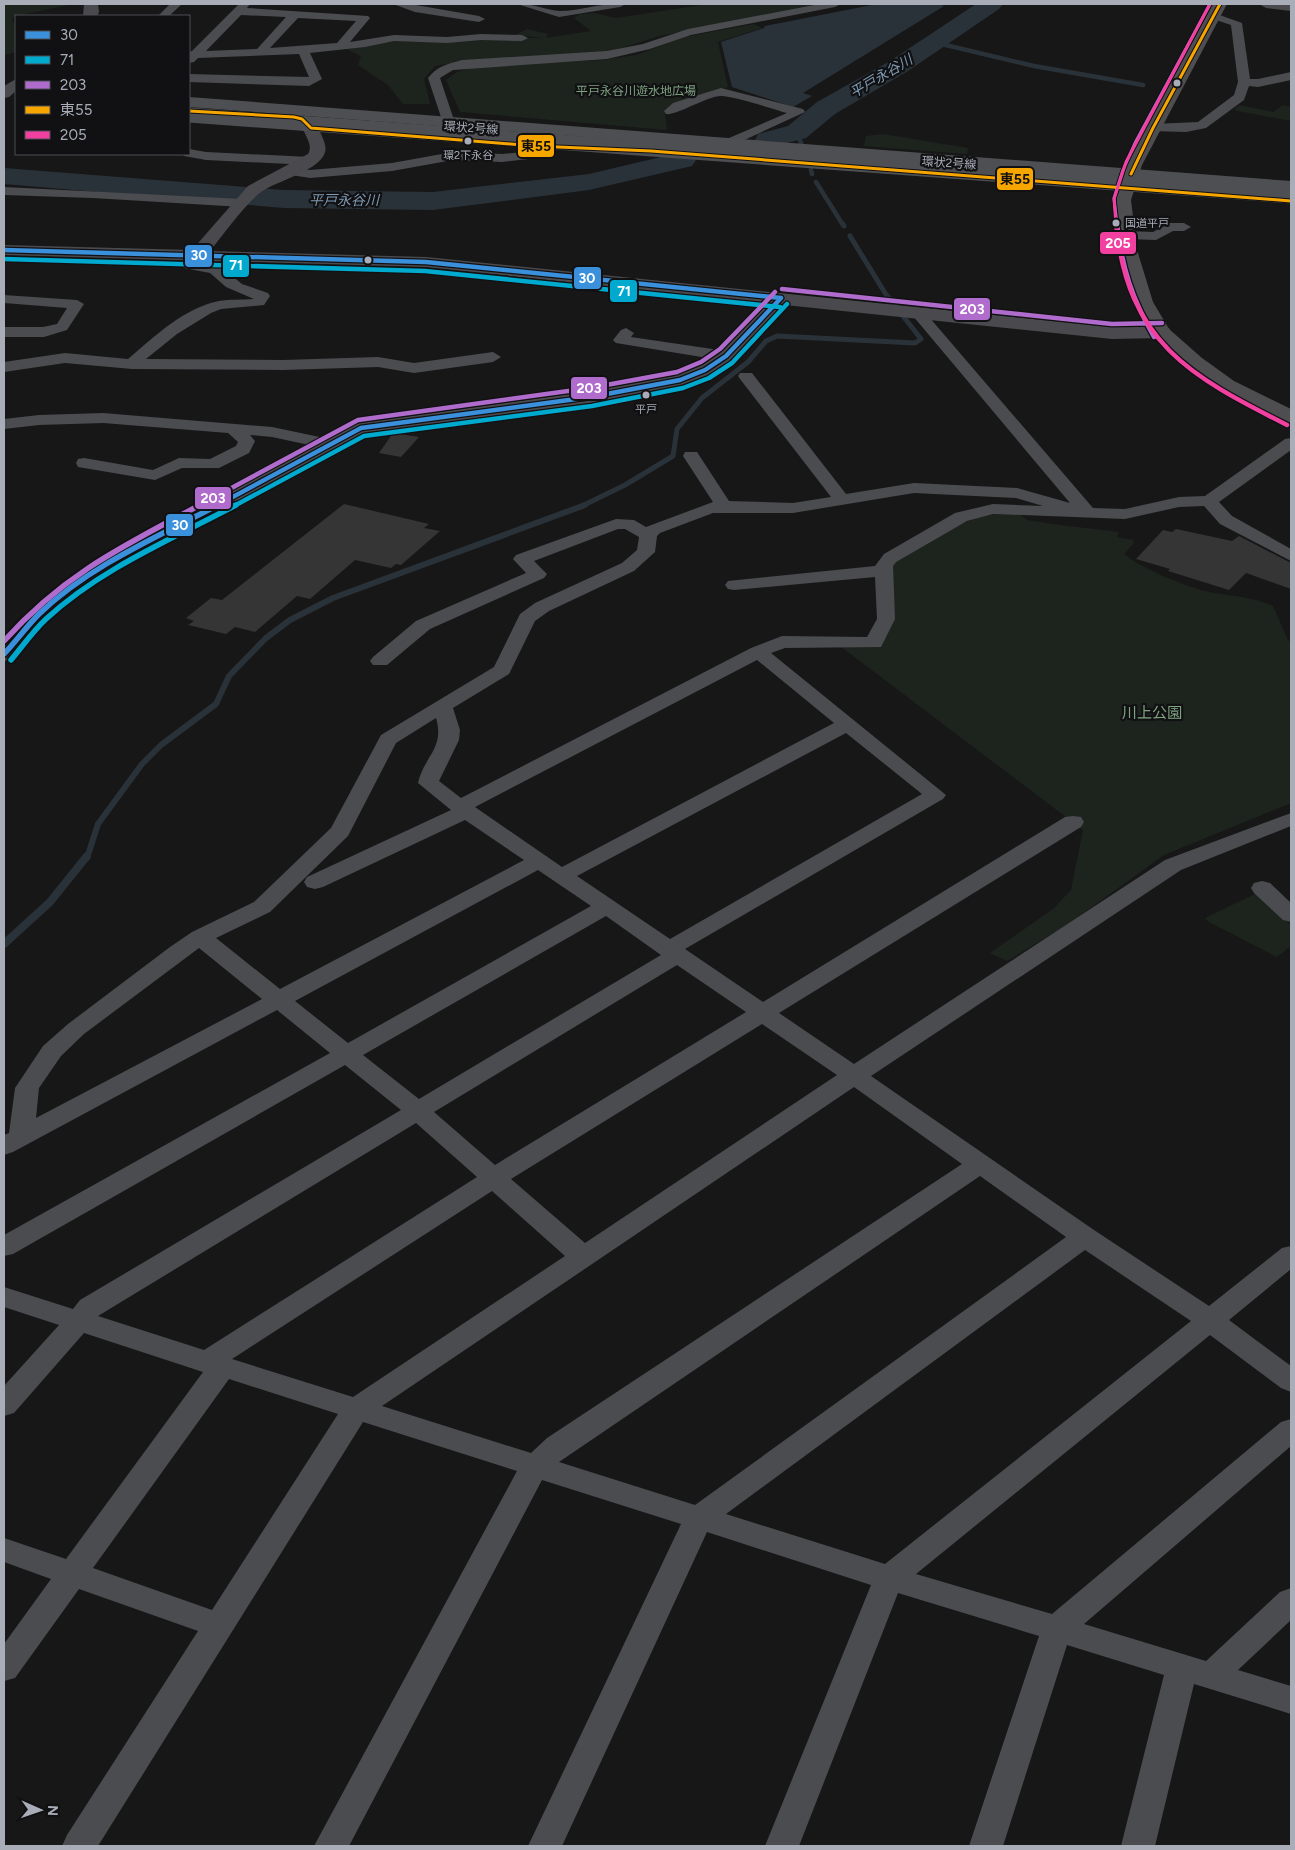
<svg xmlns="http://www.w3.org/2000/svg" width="1295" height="1850" font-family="Figtree,'Noto Sans JP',sans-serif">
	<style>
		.green { fill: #1d241e }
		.water { fill: #2a3239 }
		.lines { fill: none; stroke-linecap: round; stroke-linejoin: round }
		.stream-far3 { stroke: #2a3239; stroke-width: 4.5 }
		.stream-far2 { stroke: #2a3239; stroke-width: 5 }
		.stream-far1 { stroke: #2a3239; stroke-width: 6 }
		.stream { stroke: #2a3239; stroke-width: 8 }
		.river { fill: #2a3239; fill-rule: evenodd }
		.building { fill: #353536 }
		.street { fill: #4b4c50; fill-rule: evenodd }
		.secondary { fill: #4a4a4e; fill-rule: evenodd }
		.primary { fill: #4d4f52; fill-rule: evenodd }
		.highway { fill: #4e4e51; fill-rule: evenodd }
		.primary-bridge { stroke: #4d4f52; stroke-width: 15 }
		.bus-1-far1-casing { stroke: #111113; stroke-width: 7 }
		.bus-1-casing { stroke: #111113; stroke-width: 9 }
		.bus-2-far1-casing { stroke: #111113; stroke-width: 7 }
		.bus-2-casing { stroke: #111113; stroke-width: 9 }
		.bus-3-far2-casing { stroke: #111113; stroke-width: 5 }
		.bus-3-far1-casing { stroke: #111113; stroke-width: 7 }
		.bus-3-casing { stroke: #111113; stroke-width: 9 }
		.bus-4-casing { stroke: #111113; stroke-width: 5 }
		.bus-5-far1-casing { stroke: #111113; stroke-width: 5 }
		.bus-5-casing { stroke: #111113; stroke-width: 7 }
		.bus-1-far1 { stroke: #3a90db; stroke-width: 4.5 }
		.bus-1 { stroke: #3a90db; stroke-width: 5.5 }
		.bus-2-far1 { stroke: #00a9ce; stroke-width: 4.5 }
		.bus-2 { stroke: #00a9ce; stroke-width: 5.5 }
		.bus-3-far2 { stroke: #b06ccc; stroke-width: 3 }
		.bus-3-far1 { stroke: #b06ccc; stroke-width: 4.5 }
		.bus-3 { stroke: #b06ccc; stroke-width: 5.5 }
		.bus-4 { stroke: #f7a600; stroke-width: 3 }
		.bus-5-far1 { stroke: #f240a1; stroke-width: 3 }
		.bus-5 { stroke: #f240a1; stroke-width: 4.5 }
		.bus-dot { fill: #a8adb8; stroke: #111113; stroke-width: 2 }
		.labels { text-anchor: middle; stroke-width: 4.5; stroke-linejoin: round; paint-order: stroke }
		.far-bus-label { font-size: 11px; fill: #a8adb8; stroke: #111113 }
		.far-park-label { font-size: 12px; fill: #7fa381; stroke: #111113 }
		.far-street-label { font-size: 12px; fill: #a8adb8; stroke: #111113 }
		.far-water-label { font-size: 14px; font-style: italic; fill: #7f9bb3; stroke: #111113 }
		.park-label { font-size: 15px; fill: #7fa381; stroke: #111113 }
		.line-badge { stroke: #111113; stroke-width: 2 }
		.badge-label { font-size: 14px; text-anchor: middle; font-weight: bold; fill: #fff }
		.pale-badge-label { font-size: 14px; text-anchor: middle; font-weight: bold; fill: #111 }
	</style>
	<rect width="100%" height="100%" fill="#171717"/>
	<!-- green -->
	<path class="green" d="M 4,4 L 73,4 L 16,16 L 12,19 L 16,29 L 16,52 L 4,55 Z
		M 708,4 L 818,4 L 660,36 L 609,52 L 471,60 L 435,66 L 424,79 L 430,104 L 403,104 L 388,85 L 358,65 L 361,56 L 346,49 L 393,41 L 451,42 L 483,38 L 543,38 L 515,35 L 527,29 L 548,34 L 546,38 L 591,31 L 574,18 L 580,14 L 594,13 L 616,18 Z
		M 754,24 L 762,28 L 718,42 L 728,87 L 672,105 L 665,112 L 667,130 L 460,112 L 446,80 L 457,72 L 477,66 L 603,60 L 636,55 L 685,37 Z
		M 1239,105 L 1273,112 L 1283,105 L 1291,107 L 1291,121 L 1233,110 Z
		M 883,134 L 968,148 L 967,154 L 864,146 L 866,136 Z
		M 987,514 L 1021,515 L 1027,520 L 1052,524 L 1119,532 L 1117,537 L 1133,540 L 1134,543 L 1124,554 C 1143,569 1182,585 1205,591 C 1230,597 1248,595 1273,606 L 1288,640 L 1291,642 L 1291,803 L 1164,855 L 1067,925 L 1007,961 L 990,953 L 1053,909 L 1071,890 L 1083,830 L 836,643 L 874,643 L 884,565 L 964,523 Z
		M 1257,893 L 1291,925 L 1291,946 L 1277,957 L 1209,922 L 1205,918 Z"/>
	<!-- water -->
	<path class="water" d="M 877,4 L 939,4 L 944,6 L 803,93 L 812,96 L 793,107 L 732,87 L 721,42 L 764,28 L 765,26 Z"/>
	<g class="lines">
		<!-- stream-far3 -->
		<path class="stream-far3" d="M 933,42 L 1034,66 L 1143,85
			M 797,132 L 802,146
			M 811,170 L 812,174
			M 816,182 L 843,225"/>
		<!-- stream-far2 -->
		<path class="stream-far2" d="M 843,224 L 844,226
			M 582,506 L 625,485 L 673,456 L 677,429 L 702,398 L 748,362 L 766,341 L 777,336 L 915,343 L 921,339 L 885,293 L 850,236"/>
		<!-- stream-far1 -->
		<path class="stream-far1" d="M 87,858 L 98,824 L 142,764 L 161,745 L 216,704 L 229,676 L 266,638 L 290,620 L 333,598 L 585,505"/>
		<!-- stream -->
		<path class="stream" d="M 4,944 L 50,902 L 87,856"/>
		<!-- river -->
		<path class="river" d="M 976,4 L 1003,4 L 999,9 L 908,71 L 835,114 L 806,138 L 768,148 L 758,146 L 755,140 L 758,134 L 788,126 L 817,102 L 890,61 Z
			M 682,152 L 692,154 L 696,160 L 692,166 L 589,190 L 433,210 L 284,208 L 4,184 L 4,168 L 284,190 L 433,192 L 589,174 Z"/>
	</g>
	<!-- building -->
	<path class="building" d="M 393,433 L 419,437 L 401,457 L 379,453 Z
		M 344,504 L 429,524 L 424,528 L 440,531 L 401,565 L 396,564 L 391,568 L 355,560 L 310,599 L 297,596 L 255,632 L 235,627 L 226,634 L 188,625 L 194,621 L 186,618 L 211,598 L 222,600 Z
		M 1176,529 L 1232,541 L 1239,536 L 1291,563 L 1291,589 L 1246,573 L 1229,590 L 1168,571 L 1170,569 L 1136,559 L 1163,530 L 1172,532 Z"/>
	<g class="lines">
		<!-- street -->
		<path class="street" d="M 170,4 L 182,4 L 169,16 L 158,16 Z
			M 239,4 L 250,4 L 247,8 L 368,16 L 370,18 L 350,42 L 394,35 L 447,37 L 481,34 L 522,35 L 528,38 L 522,41 L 481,40 L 447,43 L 394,41 L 365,47 L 310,53 L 322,79 L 309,86 L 189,82 L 189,74 L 309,77 L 299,54 L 198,58 L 194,62 L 189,63 L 189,52 L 192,51 ZM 241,15 L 286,17 L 257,49 L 206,51 ZM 298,18 L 356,21 L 337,43 L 270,48 Z
			M 393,4 L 410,4 L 479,16 L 485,19 L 479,22 L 415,12 Z
			M 517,4 C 534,3 545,10 560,11 C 580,11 602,2 626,4 L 620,7 L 559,17 Z
			M 819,4 L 841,4 L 835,7 L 691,35 L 650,49 L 607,59 L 453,70 L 440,78 L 454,120 L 448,124 L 442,120 L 428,78 C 437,66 448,64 462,60 L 607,51 L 643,44 L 688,29 Z
			M 1214,13 L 1242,23 L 1250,79 L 1258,79 L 1291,72 L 1291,80 L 1258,87 L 1249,86 L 1244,100 L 1206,128 L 1186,132 L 1149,131 L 1147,128 L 1149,125 L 1153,124 L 1198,122 L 1234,95 L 1238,82 L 1231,25 L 1210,18 L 1208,16 Z
			M 721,88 L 803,109 L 805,112 L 727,148 L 721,144 L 722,141 L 787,113 C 773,109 734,96 721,96 C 707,96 676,116 666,114 L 664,111 L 673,103 Z
			M 189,149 L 206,152 L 310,157 L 317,161 L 310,165 L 206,160 L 184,156 L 183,154 L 189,154 Z
			M 533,151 L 538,152 L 539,155 L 538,158 L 502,162 L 453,160 L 392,171 L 310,178 L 285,174 L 283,171 L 290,167 L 310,170 L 392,163 L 453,152 L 502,154 Z
			M 4,187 L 242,199 L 249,203 L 242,207 L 93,198 L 4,195 Z
			M 1170,223 L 1184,223 L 1191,227 L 1184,231 L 1173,231 L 1156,240 L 1127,239 L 1120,235 L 1127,231 L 1153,232 Z
			M 196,252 L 203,256 L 199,262 L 220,266 L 242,284 L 268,293 L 270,296 L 264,305 L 221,309 L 211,313 L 177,334 L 146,359 L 283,360 L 378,357 L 414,363 L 493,352 L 501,357 L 493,362 L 414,373 L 378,367 L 283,370 L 132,369 L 65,363 L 4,372 L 4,362 L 65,353 L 128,359 C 155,336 184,308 219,301 C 230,299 242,300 254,299 L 226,287 L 210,273 L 184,268 L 182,265 C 186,259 189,253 196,252 Z
			M 4,295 L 77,300 L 84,304 L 67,330 L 44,337 L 4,337 L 4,327 L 43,327 L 57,324 L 67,308 L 4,303 Z
			M 918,309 L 923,310 L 1093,508 L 1125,509 L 1179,497 L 1205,496 L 1285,439 L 1291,438 L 1291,450 L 1219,502 L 1232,516 L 1291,549 L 1291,561 L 1220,524 L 1204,506 L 1179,507 L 1125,519 L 993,514 L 967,521 L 896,562 L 893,566 L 895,619 L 881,647 L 785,648 L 771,653 L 946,795 L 943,799 L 685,949 L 763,1002 L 1065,817 L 1073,816 L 1081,817 L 1084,822 L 1081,827 L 779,1013 L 854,1064 L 1165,860 L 1291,813 L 1291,826 L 1181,870 L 871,1076 L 1094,1230 L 1209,1306 L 1282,1248 L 1291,1246 L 1291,1269 L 1229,1320 L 1291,1366 L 1291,1392 L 1281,1388 L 1210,1335 L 916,1574 L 1052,1614 L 1281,1422 L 1291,1419 L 1291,1446 L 1084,1624 L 1206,1661 L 1280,1592 L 1291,1588 L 1291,1620 L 1238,1670 L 1291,1686 L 1291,1714 L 1194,1684 L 1155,1846 L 1121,1846 L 1164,1675 L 1067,1645 L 1003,1846 L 969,1846 L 1039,1636 L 898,1593 L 799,1846 L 765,1846 L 871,1585 L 707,1532 L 562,1846 L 528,1846 L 681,1524 L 542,1480 L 349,1846 L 314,1846 L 517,1471 L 363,1422 L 98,1846 L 62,1846 L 67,1835 L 198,1631 L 79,1589 L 15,1678 L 4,1681 L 4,1644 L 51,1579 L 4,1562 L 4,1538 L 66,1559 L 203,1372 L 84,1333 L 14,1413 L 4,1416 L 4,1386 L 59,1325 L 4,1307 L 4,1287 L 73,1309 L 80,1300 L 401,1110 L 345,1065 L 13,1254 L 4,1256 L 4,1235 L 330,1053 L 277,1010 L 13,1152 L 4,1155 L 4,1135 L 9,1133 L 15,1088 L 43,1046 L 68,1024 L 170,947 L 192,932 L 254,902 L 331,828 L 381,735 L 494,667 L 520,614 L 535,603 L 622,563 L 637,550 L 639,537 L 625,529 L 618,529 L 534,561 L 547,574 L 544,578 L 430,629 L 387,665 L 373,665 L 370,661 L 373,657 L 416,621 L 526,573 L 513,559 L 516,555 L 616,519 L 634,520 L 646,527 L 713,502 L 683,456 L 685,452 L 697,452 L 729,501 L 793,503 L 831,497 L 740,379 L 738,376 L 740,373 L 752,373 L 846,494 L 914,483 L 1017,488 L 1070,503 L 913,316 L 911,313 ZM 914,493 L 1016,498 L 1043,506 L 993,504 L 955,513 L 884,554 L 875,566 L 728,581 L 725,585 L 728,589 L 734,590 L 875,577 L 877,619 L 867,637 L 782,636 L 751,648 L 461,798 L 439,781 L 459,740 L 460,730 L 453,708 L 509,674 L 535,621 L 549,611 L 634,571 L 655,552 L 657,536 L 660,533 L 713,513 L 793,513 ZM 757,660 L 834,723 L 562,867 L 475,807 ZM 436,718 C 445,749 424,756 418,783 L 451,810 L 307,877 L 304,882 L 307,887 L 315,889 L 323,887 L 465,820 L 524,860 L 280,989 L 216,938 L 270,912 L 348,836 L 396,743 ZM 846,733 L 922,794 L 670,939 L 577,876 ZM 538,870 L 591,906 L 348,1043 L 295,1001 ZM 606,916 L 661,955 L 419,1099 L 363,1055 ZM 199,948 L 262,999 L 36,1118 L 39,1088 L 61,1056 L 84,1034 ZM 677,965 L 746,1012 L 495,1165 L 434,1112 ZM 762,1024 L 837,1075 L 585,1243 L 511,1179 ZM 854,1087 L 962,1164 L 547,1438 L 531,1453 L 382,1406 ZM 416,1123 L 477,1177 L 204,1350 L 98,1316 ZM 980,1176 L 1066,1237 L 695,1505 L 559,1462 ZM 492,1191 L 565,1256 L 353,1397 L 232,1359 ZM 1085,1250 L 1191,1321 L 885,1564 L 726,1514 ZM 229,1379 L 338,1414 L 212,1610 L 93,1568 Z
			M 626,328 L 634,333 L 631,337 L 726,351 L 734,356 L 726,361 L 616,343 L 613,340 L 621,330 Z
			M 103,413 L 272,427 L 334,440 L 336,444 L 334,448 L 328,449 L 272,437 L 250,435 L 255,441 L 249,453 L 219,468 L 182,468 L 155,480 L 84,468 L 78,467 L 76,463 L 78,459 L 84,458 L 153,470 L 179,458 L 210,459 L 236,446 L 238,442 L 228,433 L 103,423 L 39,425 L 4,429 L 4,419 L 39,415 Z
			M 1262,881 L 1270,883 L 1291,903 L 1291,922 L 1283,920 L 1254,893 L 1251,888 L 1254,883 Z"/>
		<!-- secondary -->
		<path class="secondary" d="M 84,4 L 98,4 L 99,12 L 97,16 L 83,16 Z
			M 1259,4 L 1291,4 L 1291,11 L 1266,8 Z
			M 16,79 L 16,91 L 9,97 L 4,98 L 4,86 Z
			M 280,111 C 298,114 313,114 321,134 C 323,139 327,146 325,152 C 320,171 276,181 261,192 C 247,202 222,236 210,251 L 426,257 L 1112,327 L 1162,326 L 1169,328 L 1171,332 L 1169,336 L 1162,338 L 1112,339 L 785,305 L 733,360 L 712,374 L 687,384 L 591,403 L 366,433 L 117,568 L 82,590 L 47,619 L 12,659 L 4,661 L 4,640 C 35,605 61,583 101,558 L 354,424 L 591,391 L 674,376 L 698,366 L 719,352 L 767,303 L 426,267 L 4,255 L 4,245 L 192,250 L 248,186 L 308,154 C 311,149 310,144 307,138 C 301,121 291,123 275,119 L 272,116 Z"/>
		<!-- primary -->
		<path class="primary" d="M 189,97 L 1291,181 L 1291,191 L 189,107 Z"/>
		<!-- highway -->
		<path class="highway" d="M 1213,4 L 1227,4 L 1142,165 L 1131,200 L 1137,250 L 1153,302 L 1169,329 L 1202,358 L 1234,381 L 1291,409 L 1291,423 L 1220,389 L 1188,366 L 1155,336 L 1135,302 L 1119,250 L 1115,200 L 1126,165 Z"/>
		<!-- primary-bridge -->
		<path class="primary-bridge" d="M 189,115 L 1291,196"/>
		<defs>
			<path id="bus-1-far1" d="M 4,250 L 426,262 L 781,298
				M 216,506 L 361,428 L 591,397 L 680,380 L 705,370 L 726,356 L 781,298"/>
			<path id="bus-1" d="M 4,654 C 16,641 27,626 39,614 C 89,566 157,537 218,505"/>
			<path id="bus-2-far1" d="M 4,259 L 425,271 L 780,307
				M 234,506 L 364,436 L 592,406 L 683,388 L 709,378 L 732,363 L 787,304"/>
			<path id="bus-2" d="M 11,660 C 22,647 33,631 46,619 C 100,569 172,539 236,505"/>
			<path id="bus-3-far2" d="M 1117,225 L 1114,198 L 1123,170 L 1135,143 L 1210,4"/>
			<path id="bus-3-far1" d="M 1117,224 C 1122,268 1132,298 1154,337
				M 782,289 L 1112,324 L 1162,323
				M 198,506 L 358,420 L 590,388 L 677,372 L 701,362 L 720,349 L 775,292"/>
			<path id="bus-3" d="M 4,641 C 64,574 123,546 200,505"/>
			<path id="bus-4" d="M 189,111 L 294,117 L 302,119 L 311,128 L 535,146 L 651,151 L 1291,201
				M 1131,174 L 1153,128 L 1220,4"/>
			<path id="bus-5-far1" d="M 1116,225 L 1114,199 L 1126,162 L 1210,4"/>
			<path id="bus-5" d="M 1116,224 C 1128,343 1190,376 1287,425"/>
		</defs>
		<!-- bus-1-far1 casing -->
		<use href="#bus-1-far1" class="bus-1-far1-casing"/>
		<!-- bus-1 casing -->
		<use href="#bus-1" class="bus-1-casing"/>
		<!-- bus-2-far1 casing -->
		<use href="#bus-2-far1" class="bus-2-far1-casing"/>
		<!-- bus-2 casing -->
		<use href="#bus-2" class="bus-2-casing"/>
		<!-- bus-3-far2 casing -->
		<use href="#bus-3-far2" class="bus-3-far2-casing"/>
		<!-- bus-3-far1 casing -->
		<use href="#bus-3-far1" class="bus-3-far1-casing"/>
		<!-- bus-3 casing -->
		<use href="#bus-3" class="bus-3-casing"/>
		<!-- bus-4 casing -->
		<use href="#bus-4" class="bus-4-casing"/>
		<!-- bus-5-far1 casing -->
		<use href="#bus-5-far1" class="bus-5-far1-casing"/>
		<!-- bus-5 casing -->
		<use href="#bus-5" class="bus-5-casing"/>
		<!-- bus-1-far1 -->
		<use href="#bus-1-far1" class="bus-1-far1"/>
		<!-- bus-1 -->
		<use href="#bus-1" class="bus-1"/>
		<!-- bus-2-far1 -->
		<use href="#bus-2-far1" class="bus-2-far1"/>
		<!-- bus-2 -->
		<use href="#bus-2" class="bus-2"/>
		<!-- bus-3-far2 -->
		<use href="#bus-3-far2" class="bus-3-far2"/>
		<!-- bus-3-far1 -->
		<use href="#bus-3-far1" class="bus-3-far1"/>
		<!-- bus-3 -->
		<use href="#bus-3" class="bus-3"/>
		<!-- bus-4 -->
		<use href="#bus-4" class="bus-4"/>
		<!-- bus-5-far1 -->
		<use href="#bus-5-far1" class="bus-5-far1"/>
		<!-- bus-5 -->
		<use href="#bus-5" class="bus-5"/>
	</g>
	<!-- markers -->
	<g class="bus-dot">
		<circle cx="1177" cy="83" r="4.5"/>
		<circle cx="468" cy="141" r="4.5"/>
		<circle cx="1116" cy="223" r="4.5"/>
		<circle cx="368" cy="260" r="4.5"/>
		<circle cx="646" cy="395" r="4.5"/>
	</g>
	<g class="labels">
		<!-- far-bus labels -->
		<g class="far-bus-label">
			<text x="468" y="159">環2下永谷</text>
			<text x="1125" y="227" text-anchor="start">国道平戸</text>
			<text x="646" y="413">平戸</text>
		</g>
		<!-- far-park labels -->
		<g class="far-park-label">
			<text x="636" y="95">平戸永谷川遊水地広場</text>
		</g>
		<!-- far-street labels -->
		<g class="far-street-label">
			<text transform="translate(471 128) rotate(4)" y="4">環状2号線</text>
			<text transform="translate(949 163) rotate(4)" y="4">環状2号線</text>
		</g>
		<!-- far-water labels -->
		<g class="far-water-label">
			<text transform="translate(881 76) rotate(-31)" y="5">平戸永谷川</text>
			<text x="344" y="205">平戸永谷川</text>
		</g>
		<!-- park labels -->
		<g class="park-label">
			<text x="1152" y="718">川上公園</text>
		</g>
	</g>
	<g class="line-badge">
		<rect x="517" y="134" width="38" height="24" rx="5" fill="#f7a600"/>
		<rect x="996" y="167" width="38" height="24" rx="5" fill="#f7a600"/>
		<rect x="1099" y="231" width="38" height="24" rx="5" fill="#f240a1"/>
		<rect x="184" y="244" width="29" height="24" rx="5" fill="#3a90db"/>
		<rect x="222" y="254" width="28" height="24" rx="5" fill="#00a9ce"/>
		<rect x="573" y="266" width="29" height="24" rx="5" fill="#3a90db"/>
		<rect x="609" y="279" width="29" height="24" rx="5" fill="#00a9ce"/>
		<rect x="953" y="297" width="38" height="24" rx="5" fill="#b06ccc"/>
		<rect x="570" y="376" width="38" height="24" rx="5" fill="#b06ccc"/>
		<rect x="194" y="486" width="38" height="24" rx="5" fill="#b06ccc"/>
		<rect x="165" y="513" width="29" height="24" rx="5" fill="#3a90db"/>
	</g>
	<g class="badge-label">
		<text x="1118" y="248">205</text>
		<text x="199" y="260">30</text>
		<text x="236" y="270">71</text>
		<text x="587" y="283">30</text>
		<text x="624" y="296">71</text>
		<text x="972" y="314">203</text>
		<text x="589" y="393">203</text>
		<text x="213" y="503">203</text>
		<text x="180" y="530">30</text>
	</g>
	<g class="pale-badge-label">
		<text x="536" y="151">東55</text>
		<text x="1015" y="184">東55</text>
	</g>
	<!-- border -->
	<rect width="1295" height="1850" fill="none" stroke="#a8adb8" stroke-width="10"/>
	<!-- legend -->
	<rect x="15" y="15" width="175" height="140" fill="#111113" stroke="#4d4f55"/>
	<rect x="25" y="31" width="25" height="8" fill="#3a90db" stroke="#4d4f55"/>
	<text x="60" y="40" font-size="15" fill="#a8adb8">30</text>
	<rect x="25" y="56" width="25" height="8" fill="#00a9ce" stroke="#4d4f55"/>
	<text x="60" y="65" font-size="15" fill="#a8adb8">71</text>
	<rect x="25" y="81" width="25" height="8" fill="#b06ccc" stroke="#4d4f55"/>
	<text x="60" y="90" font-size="15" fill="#a8adb8">203</text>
	<rect x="25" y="106" width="25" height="8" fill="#f7a600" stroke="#4d4f55"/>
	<text x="60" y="115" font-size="15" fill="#a8adb8">東55</text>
	<rect x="25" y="131" width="25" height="8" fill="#f240a1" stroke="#4d4f55"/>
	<text x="60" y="140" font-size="15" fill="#a8adb8">205</text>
	<!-- north arrow -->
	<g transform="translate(40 1810) rotate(92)" stroke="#111113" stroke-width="4" paint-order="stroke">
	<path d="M0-4L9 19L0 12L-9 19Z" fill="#a8adb8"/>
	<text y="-8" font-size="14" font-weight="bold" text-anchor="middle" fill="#a8adb8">N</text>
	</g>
</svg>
